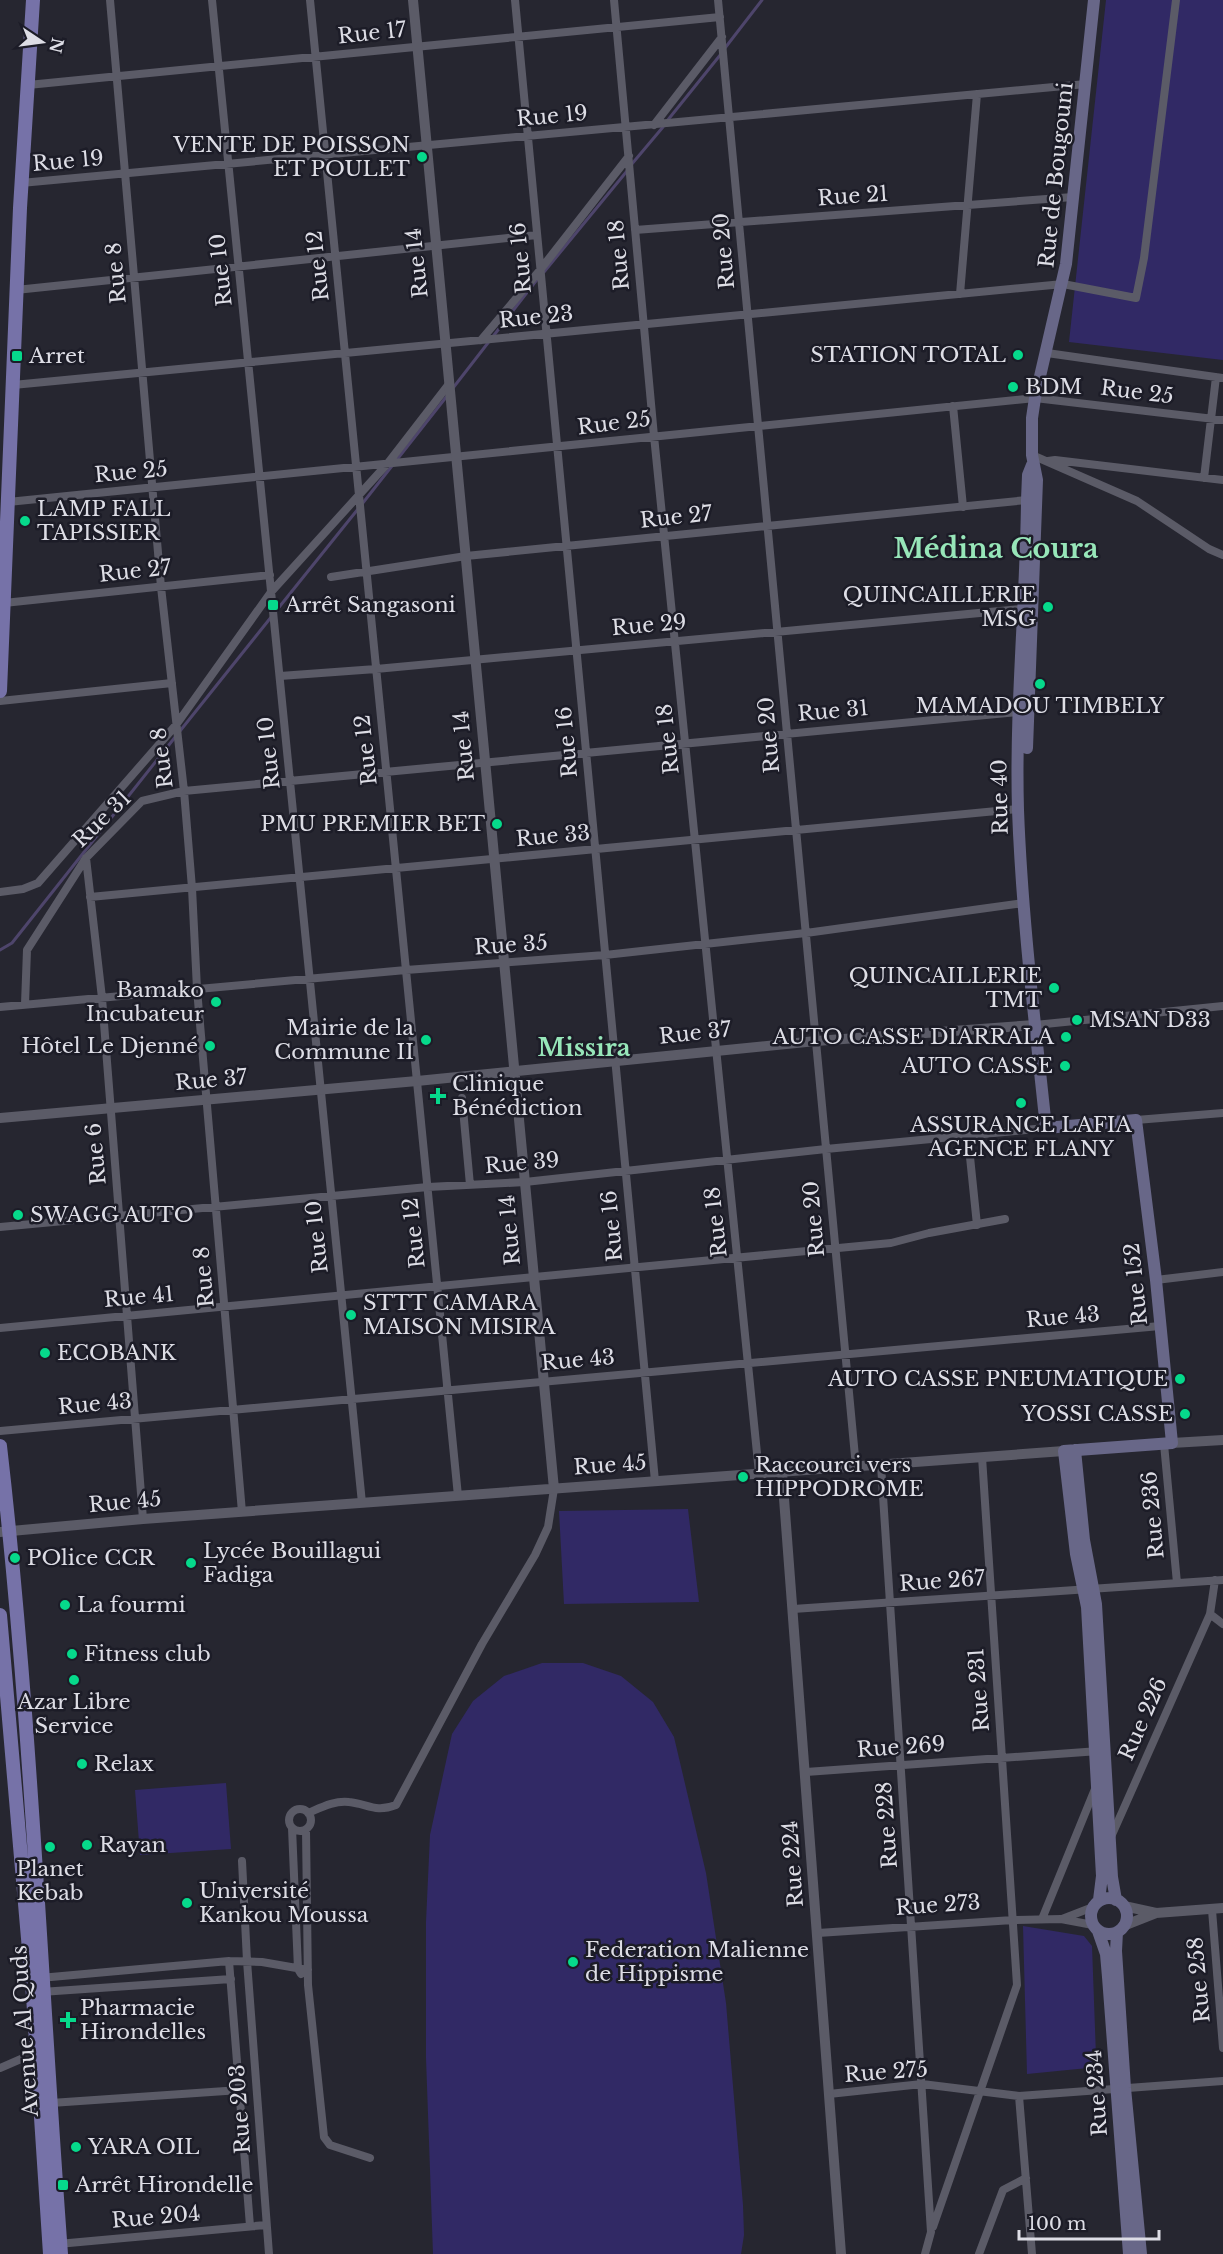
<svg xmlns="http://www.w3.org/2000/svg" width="1223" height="2254" font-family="'Libre Baskerville',serif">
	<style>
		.green { fill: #312965 }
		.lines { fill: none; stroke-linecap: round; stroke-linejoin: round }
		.stream { stroke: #4e456b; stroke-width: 3 }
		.minor { stroke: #5b5b67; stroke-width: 8 }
		.tertiary { stroke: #5b5b67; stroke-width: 10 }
		.secondary { stroke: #686788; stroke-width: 12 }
		.primary { stroke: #7672a8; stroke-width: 14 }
		.poi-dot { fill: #06d98b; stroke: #1c1c27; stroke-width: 2 }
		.labels { text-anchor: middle; stroke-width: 5; stroke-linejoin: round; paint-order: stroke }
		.street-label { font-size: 21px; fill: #dddde5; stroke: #1c1c27 }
		.poi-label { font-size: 21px; fill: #dddde5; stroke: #1c1c27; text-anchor: start }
		.quarter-label { font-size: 24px; font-weight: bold; fill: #97e6b9; stroke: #1c1c27 }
		.district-label { font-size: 27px; font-weight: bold; fill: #97e6b9; stroke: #1c1c27 }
	</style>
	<rect width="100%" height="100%" fill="#262630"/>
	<!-- green -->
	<path class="green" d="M 1106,0 L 1223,0 L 1223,360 L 1069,342 Z
		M 688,1509 L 699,1602 L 564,1604 L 559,1511 Z
		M 542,1663 L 583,1663 L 621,1676 L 653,1702 L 674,1737 L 706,1873 L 726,2003 L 743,2205 L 744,2235 L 741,2254 L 433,2254 L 426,2058 L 426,1922 L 430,1835 L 452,1734 L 473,1701 L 504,1676 Z
		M 226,1783 L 231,1849 L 140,1855 L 135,1790 Z
		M 1023,1926 L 1084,1936 L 1092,1946 L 1096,2056 L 1088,2068 L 1027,2074 Z"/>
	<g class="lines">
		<!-- stream -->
		<path class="stream" d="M 725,48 L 762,0
			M 667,121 L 721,54
			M 631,165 L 663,127
			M 544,272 L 627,171
			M 453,388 L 539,277
			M 362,504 L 447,396
			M 276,611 L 358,509
			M 180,731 L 272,616
			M 0,950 L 12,943 L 176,736"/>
		<!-- minor -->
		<path class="minor" d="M 110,0 L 161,587 L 184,791 L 192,888 L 197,989 L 242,1512
			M 212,0 L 362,1503
			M 310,0 L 458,1496
			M 515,0 L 655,1481
			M 614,0 L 654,436 L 759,1473
			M 718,0 L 856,1467
			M 28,85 L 720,17
			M 654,125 L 722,37
			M 21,183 L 1086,84
			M 635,230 L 1073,197
			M 16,290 L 537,235
			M 960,294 L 977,94
			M 481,340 L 540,270 L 629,156
			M 1047,353 L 1223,378
			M 13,385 L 1063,284 L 1136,298 L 1144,258 L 1176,0
			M 953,406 L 963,507
			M 1032,455 L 1137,501 L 1209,549 L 1223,555
			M 1048,461 L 1055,460 L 1223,480
			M 1204,478 L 1216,377
			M 8,502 L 1035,398 L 1223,420
			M 331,577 L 466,556 L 1027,500
			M 4,603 L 270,575
			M 280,676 L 376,669 L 1022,609
			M 0,701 L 172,683
			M 86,858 L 102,998 L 143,1519
			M 0,892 L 23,889 L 38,883 L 176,725 L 271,592 L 388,463 L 449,384
			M 90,897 L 1018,809
			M 25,1004 L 27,950 L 86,858 L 142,801 L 184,791 L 1019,712
			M 0,1007 L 406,970 L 605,955 L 806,933 L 1024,903
			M 1035,1025 L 1223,1006
			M 462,1098 L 470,1185
			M 1136,1120 L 1223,1113
			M 970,1157 L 977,1225
			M 0,1227 L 428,1187 L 525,1182 L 826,1149 L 1046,1128
			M 1156,1280 L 1223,1272
			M 0,1328 L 891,1243 L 929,1233 L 1005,1219
			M 0,1431 L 1160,1326
			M 1164,1444 L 1177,1583
			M 881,1465 L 931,2232 L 925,2254
			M 793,1609 L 1223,1580
			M 1210,1614 L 1223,1624
			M 806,1772 L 1099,1751
			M289 1820a11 11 0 1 1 22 0a11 11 0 1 1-22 0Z
			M 308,1813 C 320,1808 335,1800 349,1802 C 368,1804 375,1813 396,1805 L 482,1644 L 535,1555 L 548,1527 L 554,1489
			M 292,1828 L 298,1969 L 301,1974
			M 306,1830 L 308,1985 L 324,2137 L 330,2145 L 370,2158
			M 1111,1837 L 1210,1614 L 1215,1580
			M 242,1861 L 247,1961 L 269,2254
			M 1212,1910 L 1223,2048
			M 1042,1919 L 1095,1789
			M 1062,1919 L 1093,1907
			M 818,1933 L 1013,1920 L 1061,1919 L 1093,1925
			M 229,1961 L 250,2226
			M 40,1978 L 229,1961 L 262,1962 L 308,1970
			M 41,1992 L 231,1979
			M 0,2068 L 37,2052
			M 829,2094 L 922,2084 L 1019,2096 L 1223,2081
			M 1019,2096 L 1032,2254
			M 51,2103 L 240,2090
			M 933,2227 L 1017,1985 L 982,1457
			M 58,2244 L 266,2225
			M 979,2254 L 1003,2190 L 1026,2178"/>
		<!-- tertiary -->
		<path class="tertiary" d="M 413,0 L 554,1489
			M 0,1118 L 417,1081 L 816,1041 L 1035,1025
			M 1172,1443 L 1223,1440
			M 782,1472 L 841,2254
			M 0,1532 L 143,1519 L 1064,1451
			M 1124,1906 L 1156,1913 L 1223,1908
			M 1123,1926 L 1156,1913"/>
		<!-- secondary -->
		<path class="secondary" d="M 1032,465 L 1028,475 L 1027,500 C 1026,604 1015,707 1018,810 C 1022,917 1035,1023 1046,1128 L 1136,1120 L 1156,1280 L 1172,1443 L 1064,1451 L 1076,1554 L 1087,1607 L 1102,1876 L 1099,1900
			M 1027,748 L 1037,480 L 1032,455 L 1032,418 L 1035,398 L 1066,264 L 1094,0
			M 1075,1450 L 1084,1540 L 1096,1604 L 1112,1877 L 1116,1900
			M1091 1916a18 18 0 1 1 36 0a18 18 0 1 1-36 0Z
			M 1098,1931 L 1106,1954 L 1108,1977 L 1129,2254
			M 1117,1932 L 1116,1951 L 1125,2088 L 1141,2254"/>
		<!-- primary -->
		<path class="primary" d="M 0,691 L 20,208 L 33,0
			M 0,1446 C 31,1714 41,1985 61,2254
			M 0,1615 L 33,1996 L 50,2254"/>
	</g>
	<!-- markers -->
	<g class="poi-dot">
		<circle cx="422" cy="157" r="6"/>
		<circle cx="1018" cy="355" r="6"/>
		<rect x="11" y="350" width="12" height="12" rx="3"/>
		<circle cx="1013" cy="387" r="6"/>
		<circle cx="25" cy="521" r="6"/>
		<rect x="267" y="599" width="12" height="12" rx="3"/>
		<circle cx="1048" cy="607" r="6"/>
		<circle cx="1040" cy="684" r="6"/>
		<circle cx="497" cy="824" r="6"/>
		<circle cx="1054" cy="988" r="6"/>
		<circle cx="216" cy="1002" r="6"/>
		<circle cx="1077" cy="1020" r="6"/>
		<circle cx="1066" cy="1037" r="6"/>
		<circle cx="426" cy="1040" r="6"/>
		<circle cx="210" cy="1046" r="6"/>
		<circle cx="1065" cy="1066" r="6"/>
		<path d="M435 1087h6v6h6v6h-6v6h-6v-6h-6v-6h6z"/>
		<circle cx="1021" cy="1103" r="6"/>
		<circle cx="18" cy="1215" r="6"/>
		<circle cx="351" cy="1315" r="6"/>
		<circle cx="45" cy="1353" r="6"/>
		<circle cx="1180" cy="1379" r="6"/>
		<circle cx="1185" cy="1414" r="6"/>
		<circle cx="743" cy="1477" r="6"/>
		<circle cx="15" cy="1558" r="6"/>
		<circle cx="191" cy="1563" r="6"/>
		<circle cx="65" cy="1605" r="6"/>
		<circle cx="72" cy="1654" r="6"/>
		<circle cx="74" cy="1680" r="6"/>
		<circle cx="82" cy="1764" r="6"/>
		<circle cx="87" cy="1845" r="6"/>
		<circle cx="50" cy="1847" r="6"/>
		<circle cx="187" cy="1903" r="6"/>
		<circle cx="573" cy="1962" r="6"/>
		<path d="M65 2011h6v6h6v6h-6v6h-6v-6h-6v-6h6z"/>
		<circle cx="76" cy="2147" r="6"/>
		<rect x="57" y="2179" width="12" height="12" rx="3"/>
	</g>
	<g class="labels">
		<!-- street labels -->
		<g class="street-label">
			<text transform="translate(372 33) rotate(-6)" y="7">Rue 17</text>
			<text transform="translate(552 116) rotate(-5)" y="7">Rue 19</text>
			<text transform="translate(68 161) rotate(-5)" y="7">Rue 19</text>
			<text transform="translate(1056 175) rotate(-84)" y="7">Rue de Bougouni</text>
			<text transform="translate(853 196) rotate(-4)" y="7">Rue 21</text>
			<text transform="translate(724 251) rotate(-95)" y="7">Rue 20</text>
			<text transform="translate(619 255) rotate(-95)" y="7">Rue 18</text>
			<text transform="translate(521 258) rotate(-95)" y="7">Rue 16</text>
			<text transform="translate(417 263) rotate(-96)" y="7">Rue 14</text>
			<text transform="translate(318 266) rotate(-96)" y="7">Rue 12</text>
			<text transform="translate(221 270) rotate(-96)" y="7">Rue 10</text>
			<text transform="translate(116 273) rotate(-95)" y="7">Rue 8</text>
			<text transform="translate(536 317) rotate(-6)" y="7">Rue 23</text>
			<text transform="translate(1137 392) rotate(7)" y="7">Rue 25</text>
			<text transform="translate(614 423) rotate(-7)" y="7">Rue 25</text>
			<text transform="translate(131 472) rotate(-5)" y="7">Rue 25</text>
			<text transform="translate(676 517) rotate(-6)" y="7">Rue 27</text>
			<text transform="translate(135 571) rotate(-6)" y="7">Rue 27</text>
			<text transform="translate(649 625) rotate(-5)" y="7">Rue 29</text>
			<text transform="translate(833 711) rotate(-5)" y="7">Rue 31</text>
			<text transform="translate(769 735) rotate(-95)" y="7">Rue 20</text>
			<text transform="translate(668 739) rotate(-96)" y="7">Rue 18</text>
			<text transform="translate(567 742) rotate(-95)" y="7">Rue 16</text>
			<text transform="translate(464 746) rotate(-95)" y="7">Rue 14</text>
			<text transform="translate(366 750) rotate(-96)" y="7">Rue 12</text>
			<text transform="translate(269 753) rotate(-96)" y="7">Rue 10</text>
			<text transform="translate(162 758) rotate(-97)" y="7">Rue 8</text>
			<text transform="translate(1000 797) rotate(-91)" y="7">Rue 40</text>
			<text transform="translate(102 819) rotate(-44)" y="7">Rue 31</text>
			<text transform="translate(553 836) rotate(-5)" y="7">Rue 33</text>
			<text transform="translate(511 945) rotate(-4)" y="7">Rue 35</text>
			<text transform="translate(695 1033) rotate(-6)" y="7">Rue 37</text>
			<text transform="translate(211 1080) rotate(-5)" y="7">Rue 37</text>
			<text transform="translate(96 1154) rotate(-95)" y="7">Rue 6</text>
			<text transform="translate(522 1163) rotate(-5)" y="7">Rue 39</text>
			<text transform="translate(814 1219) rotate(-95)" y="7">Rue 20</text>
			<text transform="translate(716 1222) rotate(-96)" y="7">Rue 18</text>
			<text transform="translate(612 1226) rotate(-95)" y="7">Rue 16</text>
			<text transform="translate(510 1230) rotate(-95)" y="7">Rue 14</text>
			<text transform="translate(414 1233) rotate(-96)" y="7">Rue 12</text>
			<text transform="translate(317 1237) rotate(-96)" y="7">Rue 10</text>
			<text transform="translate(204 1277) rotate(-95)" y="7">Rue 8</text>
			<text transform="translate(1136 1284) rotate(-96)" y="7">Rue 152</text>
			<text transform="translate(139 1297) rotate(-5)" y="7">Rue 41</text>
			<text transform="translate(1063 1317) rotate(-5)" y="7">Rue 43</text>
			<text transform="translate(578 1360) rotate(-5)" y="7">Rue 43</text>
			<text transform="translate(95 1404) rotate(-5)" y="7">Rue 43</text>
			<text transform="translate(610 1465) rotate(-4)" y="7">Rue 45</text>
			<text transform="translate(125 1502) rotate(-5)" y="7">Rue 45</text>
			<text transform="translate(1153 1515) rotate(-95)" y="7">Rue 236</text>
			<text transform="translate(942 1581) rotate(-4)" y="7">Rue 267</text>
			<text transform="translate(979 1690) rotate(-94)" y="7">Rue 231</text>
			<text transform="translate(1143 1719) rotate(-66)" y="7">Rue 226</text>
			<text transform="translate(901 1747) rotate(-4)" y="7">Rue 269</text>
			<text transform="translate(887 1825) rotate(-94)" y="7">Rue 228</text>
			<text transform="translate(793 1864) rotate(-94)" y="7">Rue 224</text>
			<text transform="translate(938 1905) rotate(-4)" y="7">Rue 273</text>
			<text transform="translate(1199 1980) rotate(-95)" y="7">Rue 258</text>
			<text transform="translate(25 2031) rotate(-94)" y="7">Avenue Al Quds</text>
			<text transform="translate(886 2072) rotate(-4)" y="7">Rue 275</text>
			<text transform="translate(1097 2093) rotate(-94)" y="7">Rue 234</text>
			<text transform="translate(240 2109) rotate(-94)" y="7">Rue 203</text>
			<text transform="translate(156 2217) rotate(-5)" y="7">Rue 204</text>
		</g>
		<!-- poi labels -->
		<g class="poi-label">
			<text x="410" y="152" text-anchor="end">VENTE DE POISSON<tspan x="410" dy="24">ET POULET</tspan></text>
			<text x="1006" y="362" text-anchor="end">STATION TOTAL</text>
			<text x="29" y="363">Arret</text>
			<text x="1025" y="394">BDM</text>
			<text x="37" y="516">LAMP FALL<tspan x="37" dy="24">TAPISSIER</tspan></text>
			<text x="1036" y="602" text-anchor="end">QUINCAILLERIE<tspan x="1036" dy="24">MSG</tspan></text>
			<text x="285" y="612">Arrêt Sangasoni</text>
			<text x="1040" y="713" text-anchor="middle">MAMADOU TIMBELY</text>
			<text x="485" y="831" text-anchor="end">PMU PREMIER BET</text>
			<text x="1042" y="983" text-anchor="end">QUINCAILLERIE<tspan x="1042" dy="24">TMT</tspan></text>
			<text x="204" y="997" text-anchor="end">Bamako<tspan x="204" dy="24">Incubateur</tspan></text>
			<text x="1089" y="1027">MSAN D33</text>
			<text x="414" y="1035" text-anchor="end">Mairie de la<tspan x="414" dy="24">Commune II</tspan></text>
			<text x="1054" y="1044" text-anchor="end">AUTO CASSE DIARRALA</text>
			<text x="198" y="1053" text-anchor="end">Hôtel Le Djenné</text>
			<text x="1053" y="1073" text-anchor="end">AUTO CASSE</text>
			<text x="452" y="1091">Clinique<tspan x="452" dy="24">Bénédiction</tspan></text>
			<text x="1021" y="1132" text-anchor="middle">ASSURANCE LAFIA<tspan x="1021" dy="24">AGENCE FLANY</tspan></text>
			<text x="30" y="1222">SWAGG AUTO</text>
			<text x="363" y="1310">STTT CAMARA<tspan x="363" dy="24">MAISON MISIRA</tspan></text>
			<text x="57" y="1360">ECOBANK</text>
			<text x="1168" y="1386" text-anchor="end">AUTO CASSE PNEUMATIQUE</text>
			<text x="1173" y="1421" text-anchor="end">YOSSI CASSE</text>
			<text x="755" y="1472">Raccourci vers<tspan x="755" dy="24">HIPPODROME</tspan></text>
			<text x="203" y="1558">Lycée Bouillagui<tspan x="203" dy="24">Fadiga</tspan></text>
			<text x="27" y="1565">POlice CCR</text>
			<text x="77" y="1612">La fourmi</text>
			<text x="84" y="1661">Fitness club</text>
			<text x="74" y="1709" text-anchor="middle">Azar Libre<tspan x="74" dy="24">Service</tspan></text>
			<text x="94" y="1771">Relax</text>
			<text x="99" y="1852">Rayan</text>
			<text x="50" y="1876" text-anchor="middle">Planet<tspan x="50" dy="24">Kebab</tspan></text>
			<text x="199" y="1898">Université<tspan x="199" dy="24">Kankou Moussa</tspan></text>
			<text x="585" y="1957">Federation Malienne<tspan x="585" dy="24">de Hippisme</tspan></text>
			<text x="80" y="2015">Pharmacie<tspan x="80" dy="24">Hirondelles</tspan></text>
			<text x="88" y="2154">YARA OIL</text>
			<text x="75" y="2192">Arrêt Hirondelle</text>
		</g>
		<!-- quarter labels -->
		<g class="quarter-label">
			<text x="584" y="1056">Missira</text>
		</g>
		<!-- district labels -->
		<g class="district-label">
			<text x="996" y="558">Médina Coura</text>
		</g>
	</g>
	<!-- north arrow -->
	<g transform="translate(42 42) rotate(103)" stroke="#1c1c27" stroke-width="4.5" paint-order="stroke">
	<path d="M0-4.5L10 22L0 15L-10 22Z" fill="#dddde5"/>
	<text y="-9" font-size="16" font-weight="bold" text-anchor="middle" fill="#dddde5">N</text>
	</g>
	<!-- scale -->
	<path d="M1019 2230v9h140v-9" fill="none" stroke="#dddde5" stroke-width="3"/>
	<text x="1028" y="2230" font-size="18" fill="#dddde5" stroke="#1c1c27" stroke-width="4.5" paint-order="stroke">100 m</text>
</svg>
